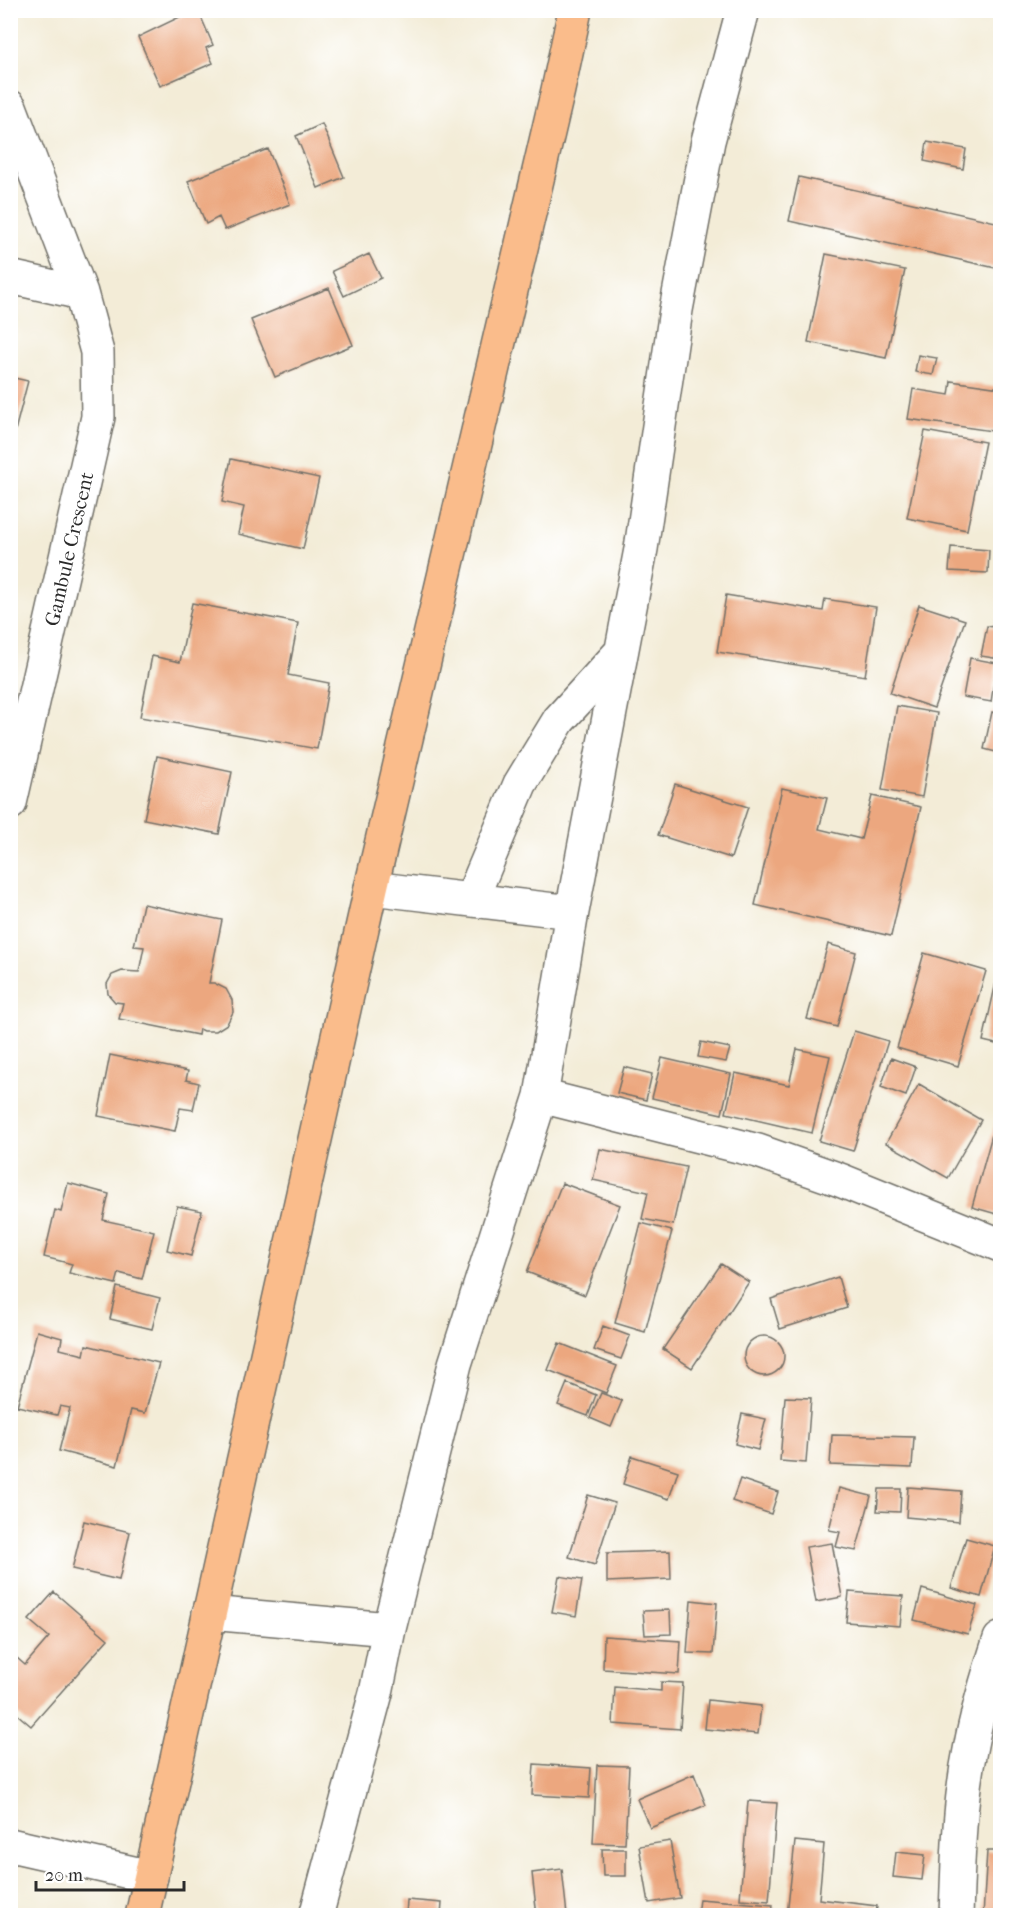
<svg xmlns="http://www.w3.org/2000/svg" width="1011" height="1926" font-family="'IM FELL French Canon',serif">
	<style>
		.building { fill: #eca77f }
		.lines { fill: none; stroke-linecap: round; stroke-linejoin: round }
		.minor-casing { stroke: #716f67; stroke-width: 36 }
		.major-casing { stroke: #716f67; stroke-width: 36 }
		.minor { stroke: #fff; stroke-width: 33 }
		.major { stroke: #fabc8b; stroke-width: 33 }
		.labels { text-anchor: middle; stroke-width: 5; stroke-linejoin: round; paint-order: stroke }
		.street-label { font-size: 20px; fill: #2b2b2b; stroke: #fff }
	</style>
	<rect width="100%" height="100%" fill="#fff"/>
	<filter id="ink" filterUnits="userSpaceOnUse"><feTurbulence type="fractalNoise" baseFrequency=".0167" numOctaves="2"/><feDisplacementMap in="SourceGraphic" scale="12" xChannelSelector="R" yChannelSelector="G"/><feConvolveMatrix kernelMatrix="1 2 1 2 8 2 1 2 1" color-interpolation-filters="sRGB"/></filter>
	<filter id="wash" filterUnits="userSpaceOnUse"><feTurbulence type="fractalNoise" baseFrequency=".008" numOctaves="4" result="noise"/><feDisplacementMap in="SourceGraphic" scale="24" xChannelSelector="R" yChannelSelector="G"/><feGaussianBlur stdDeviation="1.35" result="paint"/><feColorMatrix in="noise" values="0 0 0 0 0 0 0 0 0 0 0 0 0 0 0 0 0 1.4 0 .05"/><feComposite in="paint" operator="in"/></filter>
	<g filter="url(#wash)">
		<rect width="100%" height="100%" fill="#f3ecd7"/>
		<g id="blocks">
			<!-- building -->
			<path class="building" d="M 194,10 L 198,10 L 213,45 L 206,48 L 213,63 L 160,86 L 138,37 Z
				M 322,124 L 344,177 L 318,188 L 296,136 Z
				M 927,142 L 966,149 L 963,169 L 924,161 Z
				M 268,149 L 290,204 L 225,230 L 219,217 L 206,224 L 188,181 Z
				M 799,177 L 1000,223 L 1000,269 L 789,221 Z
				M 369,254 L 381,278 L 344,296 L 332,271 Z
				M 826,254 L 905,270 L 886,358 L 808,342 Z
				M 329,288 L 353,345 L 275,377 L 251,320 Z
				M 918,355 L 937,358 L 933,375 L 915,372 Z
				M 10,377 L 28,381 L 11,446 L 10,446 Z
				M 951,381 L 1000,388 L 999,432 L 908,419 L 913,389 L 949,395 Z
				M 925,431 L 985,442 L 967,530 L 907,518 Z
				M 231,459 L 319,478 L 303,549 L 238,534 L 244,507 L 222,502 Z
				M 951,547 L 989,550 L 988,573 L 949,571 Z
				M 726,595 L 823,611 L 825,599 L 876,607 L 865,676 L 717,652 Z
				M 192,603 L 298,623 L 288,675 L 329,683 L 317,749 L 140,717 L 152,656 L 180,662 Z
				M 919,605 L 965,620 L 934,708 L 890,693 Z
				M 987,626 L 1000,628 L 1000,659 L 981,656 Z
				M 970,658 L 997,663 L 991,702 L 963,697 Z
				M 897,706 L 937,713 L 922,797 L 882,790 Z
				M 992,712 L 1000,714 L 1000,753 L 984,749 Z
				M 157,756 L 232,772 L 219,834 L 144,819 Z
				M 675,784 L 748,807 L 731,858 L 658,835 Z
				M 782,788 L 827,798 L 819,829 L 861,839 L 872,796 L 921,807 L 891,936 L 755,905 Z
				M 143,904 L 222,920 L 209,983 L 214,983 L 226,989 L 232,1000 L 233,1012 L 227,1024 L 216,1031 L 203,1031 L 199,1029 L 198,1035 L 119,1019 L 123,1003 L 115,1002 L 108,994 L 107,984 L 112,975 L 122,971 L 139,972 L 144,947 L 134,946 Z
				M 828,944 L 856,952 L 837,1027 L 807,1019 Z
				M 924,953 L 986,971 L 958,1066 L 897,1048 Z
				M 997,978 L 1000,979 L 1000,1045 L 983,1041 Z
				M 854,1031 L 888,1041 L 853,1151 L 819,1141 Z
				M 701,1042 L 730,1048 L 726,1062 L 698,1057 Z
				M 797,1049 L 830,1056 L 812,1133 L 726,1113 L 735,1073 L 789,1085 Z
				M 110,1055 L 188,1071 L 186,1080 L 199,1083 L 193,1110 L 180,1108 L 175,1131 L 98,1116 Z
				M 662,1058 L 731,1074 L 722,1114 L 652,1098 Z
				M 891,1058 L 916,1067 L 906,1096 L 881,1087 Z
				M 624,1067 L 652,1074 L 646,1100 L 617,1093 Z
				M 919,1084 L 981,1120 L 948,1178 L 886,1143 Z
				M 1000,1106 L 1000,1215 L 972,1207 Z
				M 600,1149 L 686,1167 L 673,1225 L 642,1219 L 648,1192 L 593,1180 Z
				M 68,1183 L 109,1194 L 103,1220 L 154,1231 L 142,1279 L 119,1273 L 116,1284 L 69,1273 L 72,1264 L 44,1257 L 55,1210 L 61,1212 Z
				M 562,1183 L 620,1205 L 585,1295 L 527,1272 Z
				M 177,1206 L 202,1211 L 191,1256 L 167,1250 Z
				M 641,1223 L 672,1231 L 645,1332 L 615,1323 Z
				M 721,1264 L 749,1282 L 692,1368 L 663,1349 Z
				M 838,1277 L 847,1308 L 780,1329 L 771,1299 Z
				M 117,1287 L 160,1298 L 152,1329 L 110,1319 Z
				M 603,1326 L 630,1336 L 621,1359 L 594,1350 Z
				M 37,1331 L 62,1338 L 60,1349 L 84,1355 L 86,1345 L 159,1363 L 145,1413 L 131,1410 L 117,1466 L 59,1451 L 70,1408 L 60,1406 L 57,1415 L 17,1406 Z
				M744 1356a20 20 0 1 1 40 0a20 20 0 1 1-40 0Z
				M 559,1343 L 617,1366 L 606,1393 L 548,1370 Z
				M 567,1383 L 596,1395 L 588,1416 L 558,1405 Z
				M 601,1393 L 622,1401 L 611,1427 L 590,1418 Z
				M 785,1397 L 811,1398 L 806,1463 L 780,1461 Z
				M 742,1414 L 766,1419 L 758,1450 L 735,1444 Z
				M 832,1435 L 914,1437 L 912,1468 L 830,1465 Z
				M 632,1456 L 678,1471 L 669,1499 L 623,1484 Z
				M 740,1479 L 778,1492 L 771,1514 L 732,1501 Z
				M 908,1487 L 961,1491 L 959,1522 L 906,1517 Z
				M 839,1488 L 871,1496 L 856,1551 L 836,1547 L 840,1532 L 829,1530 Z
				M 879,1489 L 901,1489 L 900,1512 L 877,1511 Z
				M 588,1495 L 615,1503 L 595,1565 L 569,1557 Z
				M 84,1521 L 130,1532 L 119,1580 L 72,1569 Z
				M 966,1538 L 995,1546 L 981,1597 L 951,1588 Z
				M 832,1543 L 842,1597 L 816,1602 L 806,1547 Z
				M 670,1551 L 671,1579 L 607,1582 L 607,1553 Z
				M 559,1576 L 582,1580 L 576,1616 L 552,1612 Z
				M 922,1589 L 977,1605 L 968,1634 L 914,1620 Z
				M 54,1592 L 108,1639 L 31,1726 L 10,1708 L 10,1652 L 25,1665 L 49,1637 L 29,1620 Z
				M 849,1592 L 903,1596 L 900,1626 L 846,1622 Z
				M 691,1600 L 717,1603 L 713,1654 L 687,1653 Z
				M 670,1610 L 671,1634 L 645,1635 L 643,1611 Z
				M 604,1636 L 681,1641 L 679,1674 L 603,1669 Z
				M 661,1682 L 683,1683 L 680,1729 L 613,1724 L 615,1687 L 661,1691 Z
				M 708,1700 L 761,1706 L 758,1734 L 705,1729 Z
				M 534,1764 L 591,1768 L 589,1798 L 532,1795 Z
				M 597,1765 L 629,1766 L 625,1844 L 593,1843 Z
				M 694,1774 L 706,1805 L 650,1828 L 637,1799 Z
				M 748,1801 L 777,1803 L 769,1901 L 740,1899 Z
				M 670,1841 L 680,1898 L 649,1903 L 639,1846 Z
				M 795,1841 L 824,1844 L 819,1899 L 877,1906 L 876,1916 L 787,1916 Z
				M 602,1849 L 626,1849 L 626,1876 L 603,1876 Z
				M 987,1851 L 1000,1851 L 1000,1916 L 983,1916 Z
				M 896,1852 L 925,1855 L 922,1880 L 893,1877 Z
				M 562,1869 L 567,1915 L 537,1916 L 532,1873 Z
				M 699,1899 L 773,1905 L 772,1916 L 697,1916 Z
				M 407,1900 L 442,1903 L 441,1916 L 406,1916 Z"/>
		</g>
	</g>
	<g filter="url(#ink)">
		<use href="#blocks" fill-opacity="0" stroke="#716f67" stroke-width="1.5"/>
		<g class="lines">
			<defs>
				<path id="minor" d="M 10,107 L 81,293 L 97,352 L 98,417 L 10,803
					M 10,277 L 81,293
					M 371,888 L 572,912
					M 471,900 L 520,784 L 559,720 L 621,652
					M 541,1096 L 758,1151 L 840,1180 L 1000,1245
					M 209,1613 L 389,1629
					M 10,1845 L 151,1877
					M 316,1916 L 376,1693 L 389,1629 L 455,1364 L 541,1096 L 572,912 L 641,549 L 676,310 L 708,141 L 743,10
					M 956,1916 C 958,1860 959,1804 970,1750 C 977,1712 988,1675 1000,1639"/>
				<path id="major" d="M 142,1916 L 371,888 L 558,90 L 575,10"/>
			</defs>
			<!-- minor casing -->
			<use href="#minor" class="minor-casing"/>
			<!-- major casing -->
			<use href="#major" class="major-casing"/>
			<!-- minor -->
			<use href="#minor" class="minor"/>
			<!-- major -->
			<use href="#major" class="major"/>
		</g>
	</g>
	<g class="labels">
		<!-- street labels -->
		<g class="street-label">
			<text transform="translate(69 549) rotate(-77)" y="7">Gambule Crescent</text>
		</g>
	</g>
	<!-- margin -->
	<rect width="1011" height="1926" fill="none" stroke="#fff" stroke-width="36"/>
	<!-- scale -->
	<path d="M36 1881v9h148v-9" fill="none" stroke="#2b2b2b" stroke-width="3"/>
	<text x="45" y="1881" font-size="18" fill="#2b2b2b" stroke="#ffffff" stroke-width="4.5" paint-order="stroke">20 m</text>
</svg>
